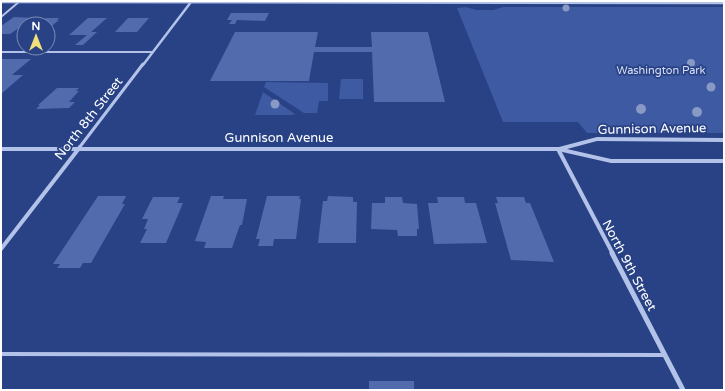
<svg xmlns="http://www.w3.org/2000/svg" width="725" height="391" font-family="'Varela Round',sans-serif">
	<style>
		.green { fill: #3d5aa2 }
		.building { fill: #516bad }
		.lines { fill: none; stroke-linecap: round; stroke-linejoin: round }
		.service-far1 { stroke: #b3c2e8; stroke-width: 2 }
		.service { stroke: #b3c2e8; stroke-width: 4 }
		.minor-far3 { stroke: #b3c2e8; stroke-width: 2.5 }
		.minor-far2 { stroke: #b3c2e8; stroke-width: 3 }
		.minor-far1 { stroke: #b3c2e8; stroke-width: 4 }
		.minor { stroke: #b3c2e8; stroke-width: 5 }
		.tertiary { fill: #b3c2e8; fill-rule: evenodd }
		.tree { fill: #8899c3 }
		.labels { text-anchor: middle; stroke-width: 3.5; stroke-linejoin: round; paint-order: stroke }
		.far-park-label { font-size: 11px; fill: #d7e0f6; stroke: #284285 }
		.street-label { font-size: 13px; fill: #fff; stroke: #284285 }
	</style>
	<rect width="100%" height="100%" fill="#284285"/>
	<!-- green -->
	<path class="green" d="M 465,7 L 477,10 L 493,10 L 503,7 L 724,7 L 724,133 L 587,133 L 578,122 L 503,122 L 457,8 Z
		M 341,79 L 363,79 L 363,99 L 339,99 Z
		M 266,82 L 328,83 L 328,101 L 319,101 L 317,113 L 304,113 L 264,87 Z
		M 263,92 L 295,114 L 293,115 L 255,115 Z"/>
	<!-- building -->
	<path class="building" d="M 231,13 L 269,13 L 265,21 L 237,20 L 235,24 L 229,24 L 232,20 L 227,20 Z
		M 14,17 L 34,18 L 10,34 L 1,34 L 1,26 Z
		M 46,18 L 59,18 L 57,20 L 59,20 L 48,29 L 48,24 L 37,24 Z
		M 88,18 L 107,18 L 91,32 L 97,32 L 83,45 L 75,45 L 87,35 L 69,35 Z
		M 128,18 L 149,18 L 137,32 L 115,32 Z
		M 235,32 L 318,32 L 315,47 L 372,47 L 371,32 L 428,32 L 445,102 L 374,102 L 372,52 L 314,52 L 309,81 L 210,81 Z
		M 1,59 L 31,59 L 12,75 L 23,75 L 1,94 Z
		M 57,88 L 79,88 L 76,91 L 79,91 L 69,102 L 75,102 L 69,108 L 36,109 L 40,105 L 38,105 Z
		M 98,196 L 126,196 L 122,204 L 125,204 L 91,263 L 83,263 L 80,268 L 57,268 L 60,264 L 53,264 Z
		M 211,196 L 224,196 L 223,199 L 247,199 L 242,225 L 240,225 L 232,248 L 204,248 L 206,242 L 195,241 Z
		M 267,196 L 300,196 L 299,199 L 301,199 L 296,239 L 274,239 L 273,246 L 258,246 L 260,239 L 256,239 Z
		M 328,196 L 353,197 L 353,202 L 357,202 L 356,243 L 318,243 L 323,201 L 327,201 Z
		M 153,197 L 180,197 L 177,203 L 183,203 L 166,243 L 140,243 L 147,229 L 144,229 L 148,219 L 142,219 Z
		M 385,197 L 402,197 L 403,203 L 417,204 L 419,229 L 417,229 L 417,236 L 398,236 L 397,230 L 371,229 L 372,203 L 385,203 Z
		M 437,197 L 464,197 L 465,203 L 476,203 L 487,243 L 434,244 L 428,203 L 438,203 Z
		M 496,197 L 524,197 L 526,203 L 530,203 L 554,262 L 511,260 L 495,203 L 498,203 Z
		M 369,381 L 414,381 L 414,390 L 369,390 Z"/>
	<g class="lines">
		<!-- service-far1 -->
		<path class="service-far1" d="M 1,17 L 20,1
			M 1,52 L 152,52"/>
		<!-- service -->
		<path class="service" d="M 1,354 L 665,355"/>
		<!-- minor-far3 -->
		<path class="minor-far3" d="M 1,2 L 724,3
			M 143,65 L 191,2"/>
		<!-- minor-far2 -->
		<path class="minor-far2" d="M 79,148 L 143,64"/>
		<!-- minor-far1 -->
		<path class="minor-far1" d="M 558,149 L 613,254
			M 1,249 L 80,147"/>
		<!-- minor -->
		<path class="minor" d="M 612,253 L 683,390"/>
		<!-- tertiary -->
		<path class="tertiary" d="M 597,137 L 724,138 L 724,142 L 597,141 L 567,149 L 611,159 L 724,159 L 724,163 L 611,163 L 558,151 L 1,151 L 1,147 L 559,147 Z"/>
	</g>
	<!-- trees -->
	<g class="tree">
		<circle cx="566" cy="8" r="3.5"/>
		<circle cx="691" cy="63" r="4"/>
		<circle cx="711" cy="87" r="4.5"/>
		<circle cx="275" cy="104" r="4.5"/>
		<circle cx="641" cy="109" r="5"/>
		<circle cx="697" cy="112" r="5"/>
	</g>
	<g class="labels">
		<!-- far-park labels -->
		<g class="far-park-label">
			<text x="661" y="74">Washington Park</text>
		</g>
		<!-- street labels -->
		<g class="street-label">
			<text transform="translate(88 118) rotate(-52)" y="5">North 8th Street</text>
			<text transform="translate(652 128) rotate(-1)" y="5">Gunnison Avenue</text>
			<text x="279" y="142">Gunnison Avenue</text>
			<text transform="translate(630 265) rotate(62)" y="5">North 9th Street</text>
		</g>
	</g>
	<!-- border -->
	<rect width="725" height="391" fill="none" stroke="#ffffff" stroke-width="4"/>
	<!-- north arrow -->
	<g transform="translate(36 36)"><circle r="19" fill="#284285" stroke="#7e8eb6"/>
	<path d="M0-3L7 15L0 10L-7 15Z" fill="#efe07a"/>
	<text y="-6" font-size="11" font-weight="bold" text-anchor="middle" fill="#ffffff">N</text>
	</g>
</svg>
